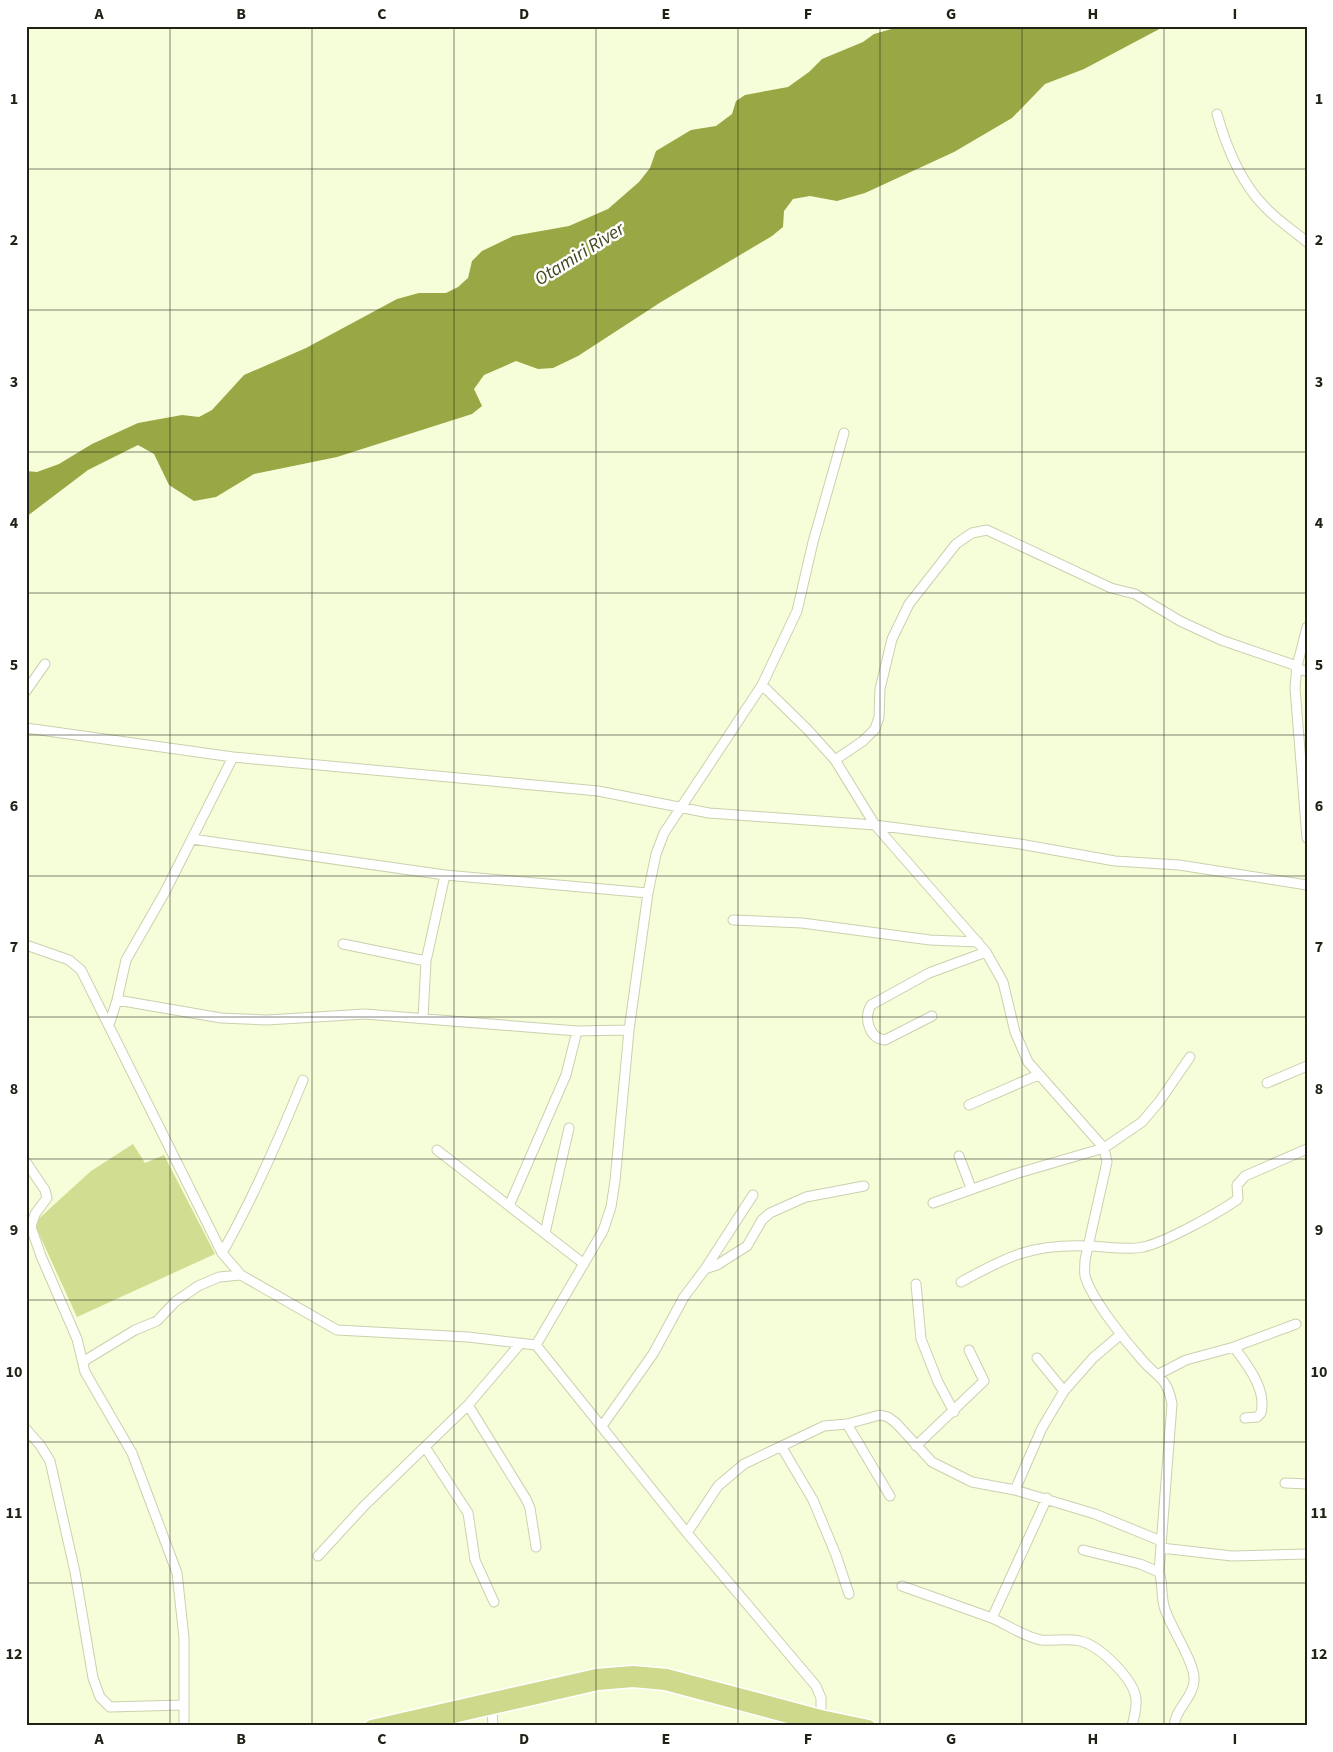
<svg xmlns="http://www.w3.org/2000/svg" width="1333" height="1752" font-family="'Source Sans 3',sans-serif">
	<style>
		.green { fill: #d1de92 }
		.water { fill: #99a744 }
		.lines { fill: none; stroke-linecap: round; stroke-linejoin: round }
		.minor-casing { stroke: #cad1ae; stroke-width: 11 }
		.primary-casing { stroke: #fff; stroke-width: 15 }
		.minor { stroke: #fff; stroke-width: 9 }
		.primary { stroke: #cfd98c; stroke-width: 12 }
		.grid { fill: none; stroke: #1f2215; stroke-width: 1; stroke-opacity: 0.55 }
		.labels { text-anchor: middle; stroke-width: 5; stroke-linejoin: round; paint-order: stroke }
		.water-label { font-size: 19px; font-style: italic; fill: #41471e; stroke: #fff }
		.neatline { fill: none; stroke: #1f2215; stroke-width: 2 }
		.grid-label { font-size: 16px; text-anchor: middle; font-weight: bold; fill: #1f2215 }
	</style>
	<rect width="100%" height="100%" fill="#f6fdd9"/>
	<!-- green -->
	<path class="green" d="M 133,1144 L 145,1163 L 164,1155 L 215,1254 L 77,1317 L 34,1223 L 91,1171 Z"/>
	<!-- water -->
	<path class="water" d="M 902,26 L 1165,26 L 1084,69 L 1045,84 L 1012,118 L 954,152 L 865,193 L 837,201 L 810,196 L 793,199 L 784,211 L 783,227 L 772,236 L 661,302 L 578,356 L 553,368 L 538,369 L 516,361 L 484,375 L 474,389 L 482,406 L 472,414 L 337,457 L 254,474 L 216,497 L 194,501 L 169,485 L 154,454 L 138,445 L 88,470 L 26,517 L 26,471 L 37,472 L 59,464 L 92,444 L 138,423 L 182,415 L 199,417 L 212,410 L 244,375 L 306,348 L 397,299 L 419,293 L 446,293 L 458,287 L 468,278 L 472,261 L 482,251 L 513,236 L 569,226 L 608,209 L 639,182 L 650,168 L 656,151 L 691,130 L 716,126 L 732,114 L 736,101 L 745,95 L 788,87 L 809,72 L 822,59 L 863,42 L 874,34 Z"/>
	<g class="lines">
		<defs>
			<path id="minor" d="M 1217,114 C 1226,146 1241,183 1265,207 C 1277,220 1293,230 1307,242
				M 1307,627 L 1297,666 L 1295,688 L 1307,838
				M 1296,669 L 1307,671
				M 762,685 L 807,729 L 835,760 L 875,825 L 986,952 L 1003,982 L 1015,1032 L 1028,1062 L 1104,1148 L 1107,1162 L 1085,1260 C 1085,1265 1084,1271 1085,1276 C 1092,1300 1126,1342 1143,1361 C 1159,1379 1167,1377 1172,1404 L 1159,1572
				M 26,691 L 45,664
				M 26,728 L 233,757 L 598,791 L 709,813 L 875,825 L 1020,844 L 1115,861 L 1179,865 L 1307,885
				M 835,760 L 863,741 L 875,729 L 879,717 L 880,689 L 892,639 L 909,604 L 956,544 L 972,533 L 987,530 L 1111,588 L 1135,594 L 1180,621 L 1221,640 L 1297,666
				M 192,839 L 445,875 L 648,893
				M 733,920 L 802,923 L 930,940 L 978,942
				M 343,944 L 426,961
				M 26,945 L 69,960 L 81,970 L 222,1253 L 241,1275 L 337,1330 L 468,1337 L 536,1345 L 687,1533 L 816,1686 L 821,1698 L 821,1716
				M 117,1000 L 221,1018 L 267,1020 L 365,1014 L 577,1031 L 629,1030
				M 932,1016 L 885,1040 C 868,1038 864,1017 871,1005 L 929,973 L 986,952
				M 423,1018 L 426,961 L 445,875
				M 109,1025 L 117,1000 L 126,960 L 165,892 L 233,757
				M 1267,1083 L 1307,1066
				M 969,1105 L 1038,1075
				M 437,1150 L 584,1264
				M 959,1156 L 971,1188
				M 26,1162 L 45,1190 L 47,1198 L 35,1214 L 31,1227 L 41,1256 L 77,1339 L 85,1372 L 132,1453 L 177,1573 L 184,1638 L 184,1726
				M 933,1203 L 1015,1174 L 1104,1148 L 1142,1122 L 1159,1102 L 1190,1057
				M 509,1206 L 566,1075 L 577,1031
				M 545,1233 L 569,1128
				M 222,1253 C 254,1197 279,1139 303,1080
				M 705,1269 L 717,1265 L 747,1246 L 762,1220 L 770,1213 L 806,1197 L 864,1186
				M 961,1282 C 1008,1256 1032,1244 1087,1246 C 1105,1246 1125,1251 1143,1247 C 1164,1243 1220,1212 1238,1199 L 1237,1185 L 1245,1176 L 1307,1149
				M 916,1284 L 921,1339 L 938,1382 L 954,1412
				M 536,1345 L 603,1231 L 611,1207 L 615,1181 L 629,1030 L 648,893 L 656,854 L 664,833 L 762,685 L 797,611 L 813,542 L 844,433
				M 1234,1347 C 1247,1365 1267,1389 1261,1413 L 1257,1417 L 1245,1418
				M 1037,1358 L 1064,1391 L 1042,1428 L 1015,1490 L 1095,1514 L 1161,1541
				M 84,1361 L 135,1330 L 157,1321 L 175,1302 L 198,1286 L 219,1277 L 241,1275
				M 1159,1374 L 1186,1360 L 1234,1347 L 1296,1324
				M 1064,1391 L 1093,1358 L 1120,1335
				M 468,1405 L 526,1499 L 530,1508 L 536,1547
				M 847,1424 L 890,1496
				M 602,1426 L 653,1354 L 684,1297 L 705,1269 L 753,1195
				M 26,1429 L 40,1445 L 50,1461 L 75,1572 L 93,1678 L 100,1697 L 110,1707 L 183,1705
				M 781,1446 L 813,1500 L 836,1555 L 849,1594
				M 916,1446 L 984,1381 L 969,1350
				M 425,1447 L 468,1513 L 475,1560 L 494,1602
				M 1285,1483 L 1307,1484
				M 687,1533 L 718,1486 L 744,1464 L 824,1426 L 847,1424 L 880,1415 L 888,1417 L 896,1423 L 932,1462 L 972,1482 L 1015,1490
				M 1161,1548 L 1232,1556 L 1307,1554
				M 1083,1550 L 1140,1564 L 1159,1572 C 1163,1583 1161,1595 1164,1606 C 1169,1626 1196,1663 1194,1681 C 1193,1698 1175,1709 1174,1726
				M 318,1556 L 364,1506 L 468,1405 L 520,1344
				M 902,1586 L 992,1618 L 1047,1498
				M 992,1618 C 1007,1625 1025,1637 1041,1640 C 1054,1641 1067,1638 1080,1641 C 1099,1645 1134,1679 1136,1699 C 1137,1707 1134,1718 1132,1726
				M 492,1709 L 493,1726"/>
			<path id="primary" d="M 371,1726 L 596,1675 L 633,1672 L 667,1675 L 821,1716 L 869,1726
				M 414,1726 L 598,1684 L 633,1681 L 665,1684 L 822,1726"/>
		</defs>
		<!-- minor casing -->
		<use href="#minor" class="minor-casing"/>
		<!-- primary casing -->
		<use href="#primary" class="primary-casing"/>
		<!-- minor -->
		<use href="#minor" class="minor"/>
		<!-- primary -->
		<use href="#primary" class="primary"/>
	</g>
	<!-- grid -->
	<path class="grid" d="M 170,26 L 170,1726M 312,26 L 312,1726M 454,26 L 454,1726M 596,26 L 596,1726M 738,26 L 738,1726M 880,26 L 880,1726M 1022,26 L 1022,1726M 1164,26 L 1164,1726M 26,169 L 1307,169M 26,310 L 1307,310M 26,452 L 1307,452M 26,593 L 1307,593M 26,735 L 1307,735M 26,876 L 1307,876M 26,1017 L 1307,1017M 26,1159 L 1307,1159M 26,1300 L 1307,1300M 26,1442 L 1307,1442M 26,1583 L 1307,1583"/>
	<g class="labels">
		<!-- water labels -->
		<g class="water-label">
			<text transform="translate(579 253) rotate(-32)" y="7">Otamiri River</text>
		</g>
	</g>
	<!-- border -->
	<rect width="1333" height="1752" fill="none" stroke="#ffffff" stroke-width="55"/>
	<rect x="28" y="28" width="1278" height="1696" class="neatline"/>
	<g class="grid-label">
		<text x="99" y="19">A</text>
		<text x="241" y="19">B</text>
		<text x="382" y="19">C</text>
		<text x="524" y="19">D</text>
		<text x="666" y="19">E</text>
		<text x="808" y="19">F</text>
		<text x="951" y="19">G</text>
		<text x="1093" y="19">H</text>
		<text x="1235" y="19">I</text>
		<text x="14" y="104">1</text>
		<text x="1319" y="104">1</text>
		<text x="14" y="245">2</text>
		<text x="1319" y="245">2</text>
		<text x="14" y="387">3</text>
		<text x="1319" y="387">3</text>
		<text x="14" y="528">4</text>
		<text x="1319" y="528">4</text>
		<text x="14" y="670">5</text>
		<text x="1319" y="670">5</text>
		<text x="14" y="811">6</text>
		<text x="1319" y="811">6</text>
		<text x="14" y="952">7</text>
		<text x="1319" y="952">7</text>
		<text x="14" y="1094">8</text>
		<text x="1319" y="1094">8</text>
		<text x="14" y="1235">9</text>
		<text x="1319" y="1235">9</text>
		<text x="14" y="1377">10</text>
		<text x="1319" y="1377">10</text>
		<text x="14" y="1518">11</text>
		<text x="1319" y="1518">11</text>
		<text x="14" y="1659">12</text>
		<text x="1319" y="1659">12</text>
		<text x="99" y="1744">A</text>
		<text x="241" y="1744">B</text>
		<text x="382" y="1744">C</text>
		<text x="524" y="1744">D</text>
		<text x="666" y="1744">E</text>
		<text x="808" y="1744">F</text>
		<text x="951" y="1744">G</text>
		<text x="1093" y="1744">H</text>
		<text x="1235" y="1744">I</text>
	</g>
</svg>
